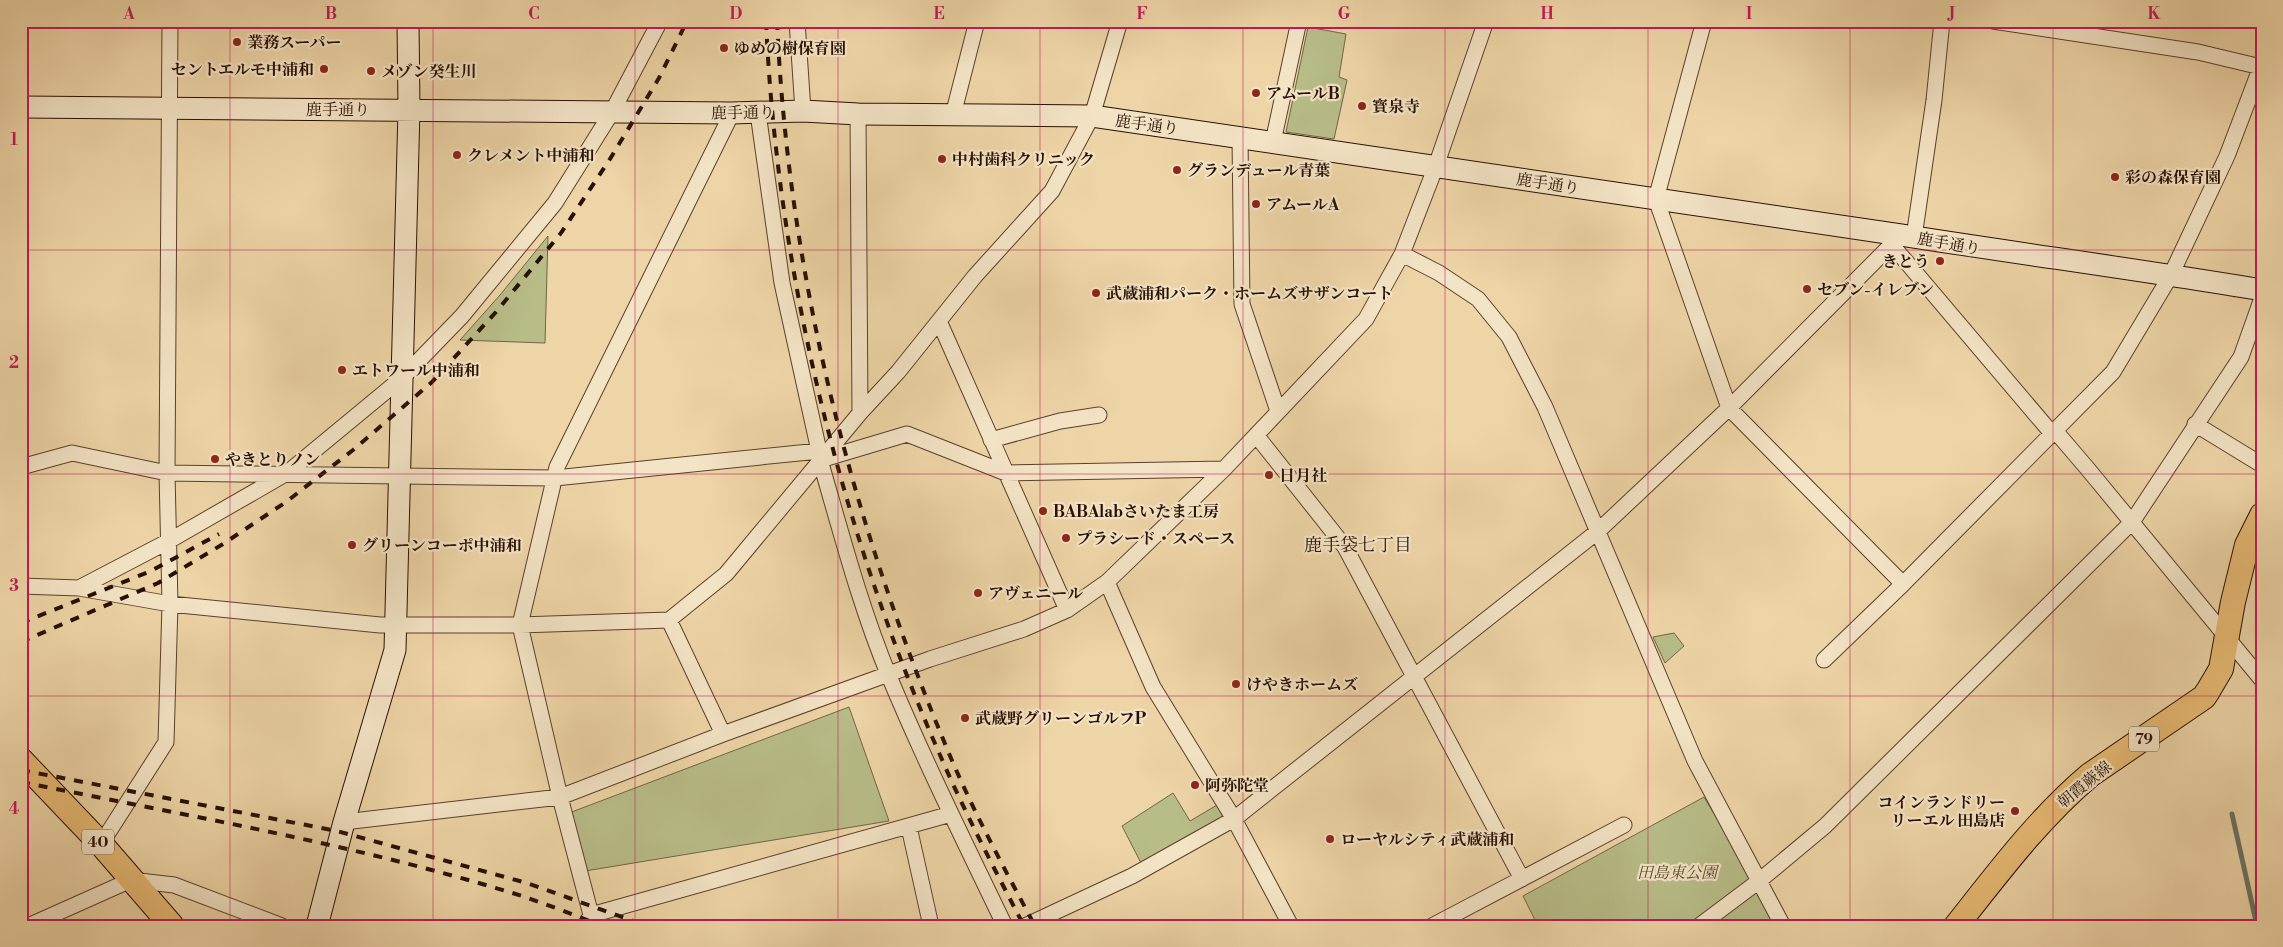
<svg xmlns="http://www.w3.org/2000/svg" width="2283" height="947" font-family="'Libre Bodoni','Noto Serif JP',serif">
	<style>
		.green { fill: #b8bd88; stroke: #706644 }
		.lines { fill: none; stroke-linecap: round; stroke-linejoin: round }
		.stream { stroke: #6b7466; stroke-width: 5 }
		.street-casing { stroke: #59402a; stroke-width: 17 }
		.secondary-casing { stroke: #270f01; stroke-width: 23 }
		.primary-casing { stroke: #270f01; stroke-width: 26 }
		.street { stroke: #f4e4c6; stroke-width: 15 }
		.secondary { stroke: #f4e4c6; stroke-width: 21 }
		.primary { stroke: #e7ba74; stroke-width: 24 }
		.rail { stroke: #270f01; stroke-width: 4; stroke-dasharray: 9 9; stroke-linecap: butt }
		.grid { fill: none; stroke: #c2185b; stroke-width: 1; stroke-opacity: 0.55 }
		.poi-dot { fill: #8f2418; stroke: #f4e4c6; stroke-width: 2 }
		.labels { text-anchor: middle; stroke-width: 4.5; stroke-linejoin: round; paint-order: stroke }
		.shield { fill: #f4e4c6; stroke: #644f3c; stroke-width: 1 }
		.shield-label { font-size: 15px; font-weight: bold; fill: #270f01 }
		.poi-label { font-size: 16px; font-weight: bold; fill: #270f01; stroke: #f4e4c6; text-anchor: start }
		.street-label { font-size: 16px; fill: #270f01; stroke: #f4e4c6 }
		.park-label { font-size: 16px; font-style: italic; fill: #5a4c30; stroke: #f4e4c6 }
		.neighbourhood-label { font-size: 18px; fill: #270f01; stroke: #f4e4c6 }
		.neatline { fill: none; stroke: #c2185b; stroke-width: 2 }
		.grid-label { font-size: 16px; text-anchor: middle; font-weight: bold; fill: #c2185b }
	</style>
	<rect width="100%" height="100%" fill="#eed5a7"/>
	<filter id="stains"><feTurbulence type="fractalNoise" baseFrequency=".004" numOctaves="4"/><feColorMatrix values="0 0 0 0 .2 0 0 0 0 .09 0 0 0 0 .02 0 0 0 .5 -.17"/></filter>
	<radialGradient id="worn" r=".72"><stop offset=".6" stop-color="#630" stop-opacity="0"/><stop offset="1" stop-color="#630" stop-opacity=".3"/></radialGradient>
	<!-- green -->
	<path class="green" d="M 1308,27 L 1346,34 L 1339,77 L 1347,80 L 1334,139 L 1286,132 Z
		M 548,236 L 545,343 L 460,340 L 500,295 Z
		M 1674,633 L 1684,646 L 1665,663 L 1653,637 Z
		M 849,707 L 889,821 L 585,871 L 569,813 Z
		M 1173,793 L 1190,821 L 1217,805 L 1223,817 L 1141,863 L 1122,826 Z
		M 1704,797 L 1754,880 L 1691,926 L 1538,926 L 1523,896 Z
		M 1756,890 L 1775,926 L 1761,926 L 1760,923 L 1755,926 L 1711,926 Z"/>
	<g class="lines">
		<!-- stream -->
		<path class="stream" d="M 2232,814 L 2257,926"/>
		<defs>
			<path id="street" d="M 797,21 L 803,111
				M 1704,21 L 1656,199 L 1729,408 L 1903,584
				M 1993,21 L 2198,52 L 2261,67
				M 758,113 L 782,283 L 819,451
				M 858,114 L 860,413
				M 953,115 L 977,21
				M 1240,137 L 1242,304 L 1278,411
				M 1273,142 L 1299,21
				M 1914,237 L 1934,100 L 1942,21
				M 1892,245 L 2049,430 L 2057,433 L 2087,468 L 2262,680
				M 1402,254 L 1439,273 L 1478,299 L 1509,337 L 1545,407 L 1695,761 L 1783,926
				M 939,321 L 1067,610
				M 2195,424 L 2262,465
				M 1256,435 L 1345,547 L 1522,879
				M 991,440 L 1060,421 L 1099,415
				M 820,460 C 841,532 860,606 889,676 C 924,760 965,843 1005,926
				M 21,467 L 72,453 L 167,473 L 555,478 L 819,451 L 820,460 L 907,434 L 1006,473 L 1224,469
				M 1107,582 L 1153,687 L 1234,819 L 1291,926
				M 21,586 L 79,588 L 167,542 L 287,473 L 402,378 L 462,316 L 555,203 L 612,112 L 660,21
				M 79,588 L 170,604 L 380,625 L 520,625 L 669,620 L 726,574 L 860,413 L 898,372 L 975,276 L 1052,191 L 1092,116 L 1120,21
				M 669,620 L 723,734
				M 1824,660 L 1903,584 L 2113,372 L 2171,275 L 2227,156 L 2262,64
				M 344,822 L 560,797 L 723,734 L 930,659 L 1024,629 L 1067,610 L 1107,582 L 1224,469 L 1366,319 L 1402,254 L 1436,166 L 1486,21
				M 909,827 L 931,926
				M 101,844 L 166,742 L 170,604 L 167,473 L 170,21
				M 591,915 L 560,797 L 520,625 L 557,467 L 732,113
				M 28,926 L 131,880 L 174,885 L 282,926
				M 585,926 L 591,915 L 951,814
				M 1025,926 L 1132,876 L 1234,819 L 1597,532 L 1729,408 L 1901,235
				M 1432,926 L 1624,825
				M 1699,926 L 1759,881 L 1825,826 L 2132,522 L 2241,357 L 2262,298"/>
			<path id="secondary" d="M 21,107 L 732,113 L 803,111 L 858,114 L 1092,116 L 1901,235 C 2021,254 2142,270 2262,290
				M 317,926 L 344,822 L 395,650 L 409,109 L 408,21"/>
			<path id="primary" d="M 21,760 L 101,844 L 172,926
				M 1956,926 C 1998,873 2038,819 2090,775 L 2204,697 L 2208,691 L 2221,669 L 2233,602 L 2247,545 L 2262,515"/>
		</defs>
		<!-- street casing -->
		<use href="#street" class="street-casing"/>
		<!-- secondary casing -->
		<use href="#secondary" class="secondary-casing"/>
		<!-- primary casing -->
		<use href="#primary" class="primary-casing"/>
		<!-- street -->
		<use href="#street" class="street"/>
		<!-- secondary -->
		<use href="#secondary" class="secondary"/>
		<!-- primary -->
		<use href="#primary" class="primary"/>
		<!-- rail -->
		<path class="rail" d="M 766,21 C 777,270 840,528 940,755 C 965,813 995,870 1024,926
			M 777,21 C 788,272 851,520 948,751 C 973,811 1004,868 1035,926
			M 672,27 L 674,21
			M 21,623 L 151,571 L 219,534
			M 21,642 L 158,583 L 223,544 L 286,502 L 353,450 L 432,382 L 496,312 L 561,233 L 610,159 L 659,78 L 687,21
			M 21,770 L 337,831 L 527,883 L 647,926
			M 21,782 C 189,816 359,845 522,896 C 549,905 576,916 603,926"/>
	</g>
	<!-- grid -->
	<path class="grid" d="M 230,21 L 230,926M 433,21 L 433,926M 635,21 L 635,926M 838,21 L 838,926M 1040,21 L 1040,926M 1243,21 L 1243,926M 1445,21 L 1445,926M 1648,21 L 1648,926M 1850,21 L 1850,926M 2053,21 L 2053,926M 21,250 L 2262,250M 21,474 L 2262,474M 21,696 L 2262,696"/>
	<!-- markers -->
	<g class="poi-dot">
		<circle cx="237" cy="42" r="5"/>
		<circle cx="724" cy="48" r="5"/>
		<circle cx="324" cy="69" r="5"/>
		<circle cx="371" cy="71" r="5"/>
		<circle cx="1256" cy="93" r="5"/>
		<circle cx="1362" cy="106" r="5"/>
		<circle cx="457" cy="155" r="5"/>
		<circle cx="942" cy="159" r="5"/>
		<circle cx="1177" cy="170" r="5"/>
		<circle cx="2115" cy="177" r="5"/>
		<circle cx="1256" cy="204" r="5"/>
		<circle cx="1940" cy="261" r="5"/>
		<circle cx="1807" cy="289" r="5"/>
		<circle cx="1096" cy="293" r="5"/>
		<circle cx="342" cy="370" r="5"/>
		<circle cx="215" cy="459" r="5"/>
		<circle cx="1269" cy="475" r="5"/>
		<circle cx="1043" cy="511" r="5"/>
		<circle cx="1066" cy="538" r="5"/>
		<circle cx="352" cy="545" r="5"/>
		<circle cx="978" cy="593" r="5"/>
		<circle cx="1236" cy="684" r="5"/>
		<circle cx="965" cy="718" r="5"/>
		<circle cx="1195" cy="785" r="5"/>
		<circle cx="2015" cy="811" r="5"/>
		<circle cx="1330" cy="839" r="5"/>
	</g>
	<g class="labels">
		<!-- shield labels -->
		<g class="shield">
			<rect x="2129" y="726.5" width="30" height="25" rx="4"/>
			<rect x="82" y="829.5" width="32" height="25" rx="4"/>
		</g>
		<g class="shield-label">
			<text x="2144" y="744">79</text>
			<text x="98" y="847">40</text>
		</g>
		<!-- poi labels -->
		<g class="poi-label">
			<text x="247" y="48">業務スーパー</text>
			<text x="734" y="54">ゆめの樹保育園</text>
			<text x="314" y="75" text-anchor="end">セントエルモ中浦和</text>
			<text x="381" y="77">メゾン癸生川</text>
			<text x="1266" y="99">アムールB</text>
			<text x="1372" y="112">寳泉寺</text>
			<text x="467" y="161">クレメント中浦和</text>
			<text x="952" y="165">中村歯科クリニック</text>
			<text x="1187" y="176">グランデュール青葉</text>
			<text x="2125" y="183">彩の森保育園</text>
			<text x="1266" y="210">アムールA</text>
			<text x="1930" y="267" text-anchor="end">きとう</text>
			<text x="1817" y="295">セブン-イレブン</text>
			<text x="1106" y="299">武蔵浦和パーク・ホームズサザンコート</text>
			<text x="352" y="376">エトワール中浦和</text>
			<text x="225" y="465">やきとりノン</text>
			<text x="1279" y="481">日月社</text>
			<text x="1053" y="517">BABAlabさいたま工房</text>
			<text x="1076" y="544">プラシード・スペース</text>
			<text x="362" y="551">グリーンコーポ中浦和</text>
			<text x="988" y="599">アヴェニール</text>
			<text x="1246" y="690">けやきホームズ</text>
			<text x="975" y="724">武蔵野グリーンゴルフP</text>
			<text x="1205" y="791">阿弥陀堂</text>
			<text x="2005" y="808" text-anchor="end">コインランドリー<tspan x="2005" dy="18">リーエル 田島店</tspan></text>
			<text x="1340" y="845">ローヤルシティ武蔵浦和</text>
		</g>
		<!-- street labels -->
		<g class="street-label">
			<text x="338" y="115">鹿手通り</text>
			<text transform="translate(743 112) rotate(-1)" y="6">鹿手通り</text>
			<text transform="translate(1147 124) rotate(8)" y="6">鹿手通り</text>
			<text transform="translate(1548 183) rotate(9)" y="6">鹿手通り</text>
			<text transform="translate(1949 243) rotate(10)" y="6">鹿手通り</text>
			<text transform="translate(2084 784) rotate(-39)" y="6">朝霞蕨線</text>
		</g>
		<!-- park labels -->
		<g class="park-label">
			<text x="1677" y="878">田島東公園</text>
		</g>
		<!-- neighbourhood labels -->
		<g class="neighbourhood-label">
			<text x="1358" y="551">鹿手袋七丁目</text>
		</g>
	</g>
	<!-- margin -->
	<rect width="2283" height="947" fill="none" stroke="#eed5a7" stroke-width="55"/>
	<rect x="28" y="28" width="2228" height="892" class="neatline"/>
	<g class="grid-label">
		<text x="129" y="19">A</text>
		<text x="331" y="19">B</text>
		<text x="534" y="19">C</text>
		<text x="736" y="19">D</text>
		<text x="939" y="19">E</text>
		<text x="1142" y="19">F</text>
		<text x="1344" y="19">G</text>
		<text x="1547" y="19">H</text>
		<text x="1749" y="19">I</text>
		<text x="1952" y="19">J</text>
		<text x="2154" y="19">K</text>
		<text x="14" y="145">1</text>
		<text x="14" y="368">2</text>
		<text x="14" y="591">3</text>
		<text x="14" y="814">4</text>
	</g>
	<rect width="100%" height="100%" filter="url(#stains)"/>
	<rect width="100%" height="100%" fill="url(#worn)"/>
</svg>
